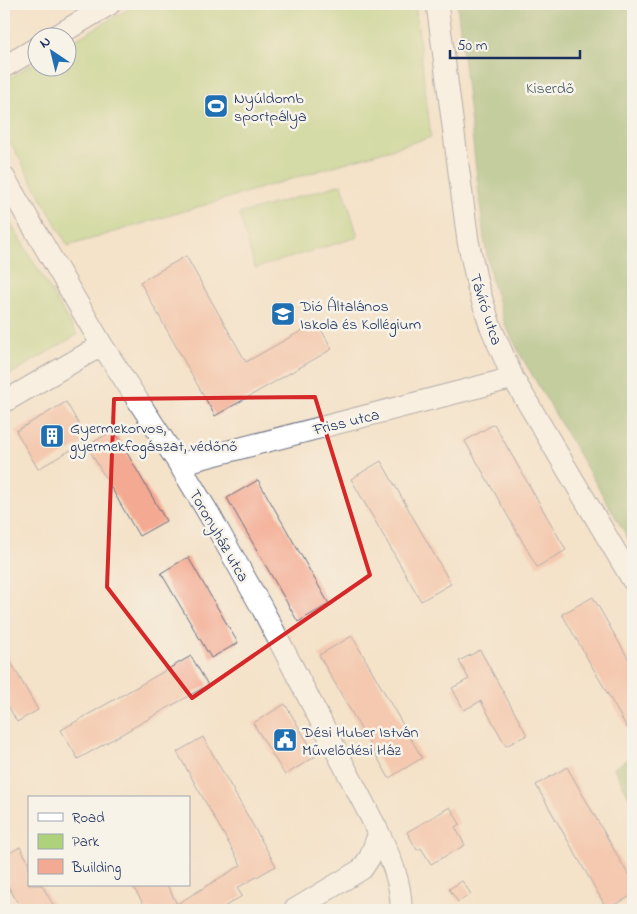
<svg xmlns="http://www.w3.org/2000/svg" width="637" height="914" font-family="'Indie Flower',sans-serif">
	<style>
		.green { fill: #aed27b; stroke: #64806c }
		.forest { fill: #8ab46b; stroke: #527264 }
		.building { fill: #f4aa92 }
		.lines { fill: none; stroke-linecap: round; stroke-linejoin: round }
		.minor-casing { stroke: #676e83; stroke-width: 23 }
		.minor { stroke: #fff; stroke-width: 21 }
		.marked { fill: none; stroke: #d62828; stroke-width: 4; stroke-linejoin: round }
		.labels { text-anchor: middle; stroke-width: 5; stroke-linejoin: round; paint-order: stroke }
		.park-label { font-size: 16px; fill: #405865; stroke: #f7f3e8 }
		.poi-label { font-size: 16px; fill: #1b2f5e; stroke: #f7f3e8; text-anchor: start }
		.street-label { font-size: 16px; fill: #1b2f5e; stroke: #f7f3e8 }
	</style>
	<rect width="100%" height="100%" fill="#f7f3e8"/>
	<filter id="ink" filterUnits="userSpaceOnUse"><feTurbulence type="fractalNoise" baseFrequency=".02" numOctaves="2"/><feDisplacementMap in="SourceGraphic" scale="10" xChannelSelector="R" yChannelSelector="G"/><feConvolveMatrix kernelMatrix="1 2 1 2 8 2 1 2 1" color-interpolation-filters="sRGB"/></filter>
	<filter id="wash" filterUnits="userSpaceOnUse"><feTurbulence type="fractalNoise" baseFrequency=".0096" numOctaves="4" result="noise"/><feDisplacementMap in="SourceGraphic" scale="20" xChannelSelector="R" yChannelSelector="G"/><feGaussianBlur stdDeviation="1.12" result="paint"/><feColorMatrix in="noise" values="0 0 0 0 0 0 0 0 0 0 0 0 0 0 0 0 0 1.4 0 .05"/><feComposite in="paint" operator="in"/></filter>
	<g filter="url(#wash)">
		<rect width="100%" height="100%" fill="#f4e2c9"/>
		<!-- green -->
		<path class="green" d="M 137,4 L 415,4 L 431,137 L 68,246 L 4,131 L 4,81 L 37,61 L 38,68 L 68,68 L 68,44 Z
			M 342,184 L 358,237 L 255,268 L 239,214 Z
			M 4,212 L 77,335 L 4,378 Z"/>
		<!-- forest -->
		<path class="forest" d="M 457,4 L 633,4 L 633,547 L 521,356 L 505,324 L 492,282 L 484,239 Z
			M 633,755 L 633,805 L 614,768 Z"/>
		<g id="blocks">
			<!-- building -->
			<path class="building" d="M 186,256 L 246,362 L 317,322 L 332,349 L 215,416 L 140,282 Z
				M 66,402 L 88,440 L 38,469 L 16,431 Z
				M 494,424 L 566,550 L 537,567 L 465,441 Z
				M 114,430 L 166,521 L 139,536 L 87,446 Z
				M 381,461 L 451,584 L 421,601 L 351,479 Z
				M 258,480 L 329,604 L 298,622 L 227,498 Z
				M 188,557 L 238,643 L 211,658 L 161,573 Z
				M 593,597 L 633,667 L 633,738 L 562,614 Z
				M 352,636 L 422,758 L 389,778 L 319,655 Z
				M 4,650 L 38,710 L 17,722 L 4,698 Z
				M 480,650 L 527,735 L 506,746 L 481,701 L 464,710 L 452,688 L 469,679 L 459,661 Z
				M 191,656 L 208,685 L 78,759 L 61,730 Z
				M 285,704 L 316,756 L 285,775 L 253,723 Z
				M 203,737 L 276,866 L 237,888 L 242,896 L 219,910 L 147,910 L 132,885 L 167,885 L 177,904 L 241,865 L 177,752 Z
				M 567,767 L 633,883 L 633,895 L 607,909 L 536,785 Z
				M 450,807 L 460,824 L 455,827 L 465,845 L 431,864 L 421,848 L 417,850 L 407,832 Z
				M 20,847 L 29,863 L 29,885 L 42,885 L 56,910 L 22,910 L 4,879 L 4,856 Z
				M 462,881 L 471,894 L 458,902 L 449,889 Z"/>
		</g>
	</g>
	<g filter="url(#ink)">
		<use href="#blocks" fill-opacity="0" stroke="#676e83" stroke-width="1"/>
		<g class="lines">
			<defs>
				<path id="minor" d="M 437,4 L 468,241 L 478,287 L 490,325 L 513,378 L 633,581
					M 53,38 L 110,4
					M 4,67 L 38,47
					M 4,177 L 102,345 L 179,464 L 212,519 L 263,610 L 379,833 C 390,857 402,883 401,910
					M 4,402 L 102,345
					M 179,464 L 513,378
					M 294,910 L 362,869 L 370,857 L 379,833"/>
			</defs>
			<!-- minor casing -->
			<use href="#minor" class="minor-casing"/>
			<!-- minor -->
			<use href="#minor" class="minor"/>
		</g>
	</g>
	<!-- marked area -->
	<path d="M0 0H637V914H0ZM 315,397 L 370,575 L 192,698 L 107,587 L 114,399 Z" fill="#f4e2c9" fill-opacity=".55" fill-rule="evenodd"/>
	<path class="marked" d="M 315,397 L 370,575 L 192,698 L 107,587 L 114,399 Z"/>
	<!-- icons -->
	<defs>
		<symbol id="stadium-square" viewBox="-11 -11 22 22"><rect x="-9" y="-9" width="18" height="18" rx="4" fill="#1f6fb2" stroke="#f7f3e8"/><path d="M0-5a6.5 5 0 1 0 0 10a6.5 5 0 1 0 0-10ZM-3.5-1.8h7v3.6h-7Z" fill="#fff"/></symbol>
		<symbol id="school-square" viewBox="-11 -11 22 22"><rect x="-9" y="-9" width="18" height="18" rx="4" fill="#1f6fb2" stroke="#f7f3e8"/><path d="M0-5L7-2L0 1L-7-2ZM-4 1L0 2.5L4 1V4Q0 6-4 4Z" fill="#fff"/></symbol>
		<symbol id="building-square" viewBox="-11 -11 22 22"><rect x="-9" y="-9" width="18" height="18" rx="4" fill="#1f6fb2" stroke="#f7f3e8"/><path d="M-4-6H4V6H1V3H-1V6H-4ZM-2.5-4.3h1.7v1.8h-1.7ZM.8-4.3h1.7v1.8H.8ZM-2.5-1h1.7V.8h-1.7ZM.8-1h1.7V.8H.8Z" fill="#fff"/></symbol>
		<symbol id="civic-square" viewBox="-11 -11 22 22"><rect x="-9" y="-9" width="18" height="18" rx="4" fill="#1f6fb2" stroke="#f7f3e8"/><path d="M-.6-6.5H3V-4.5H.6V-3L4-1V1h2V6H-6V1h2V-1L-.6-3ZM-1.2 2.5V6h2.4V2.5Z" fill="#fff"/></symbol>
	</defs>
	<g fill-rule="evenodd">
		<use href="#stadium-square" x="202" y="92" width="28" height="28"/>
		<use href="#school-square" x="269" y="300" width="28" height="28"/>
		<use href="#building-square" x="38" y="422" width="28" height="28"/>
		<use href="#civic-square" x="271" y="726" width="28" height="28"/>
	</g>
	<g class="labels">
		<!-- park labels -->
		<g class="park-label">
			<text x="550" y="93">Kiserdő</text>
		</g>
		<!-- poi labels -->
		<g class="poi-label">
			<text x="234" y="103">Nyúldomb<tspan x="234" dy="18">sportpálya</tspan></text>
			<text x="300" y="311">Dió Általános<tspan x="300" dy="18">Iskola és Kollégium</tspan></text>
			<text x="70" y="433">Gyermekorvos,<tspan x="70" dy="18">gyermekfogászat, védőnő</tspan></text>
			<text x="302" y="737">Dési Huber István<tspan x="302" dy="18">Művelődési Ház</tspan></text>
		</g>
		<!-- street labels -->
		<g class="street-label">
			<text transform="translate(487 309) rotate(72)" y="6">Távíró utca</text>
			<text transform="translate(346 421) rotate(-14)" y="6">Friss utca</text>
			<text transform="translate(220 535) rotate(60)" y="6">Toronyház utca</text>
		</g>
	</g>
	<!-- margin -->
	<rect width="637" height="914" fill="none" stroke="#f7f3e8" stroke-width="20"/>
	<!-- legend -->
	<rect x="28" y="796" width="162" height="90" fill="#f7f3e8" stroke="#9fa5b1"/>
	<rect x="38" y="813" width="25" height="8" fill="#ffffff" stroke="#9fa5b1"/>
	<text x="72" y="822" font-size="15" fill="#1b2f5e">Road</text>
	<rect x="38" y="834" width="25" height="15" fill="#aed27b" stroke="#9fa5b1"/>
	<text x="72" y="846" font-size="15" fill="#1b2f5e">Park</text>
	<rect x="38" y="859" width="25" height="15" fill="#f4aa92" stroke="#9fa5b1"/>
	<text x="72" y="872" font-size="15" fill="#1b2f5e">Building</text>
	<!-- north arrow -->
	<g transform="translate(52 52) rotate(325)"><circle r="24" fill="#f7f3e8" stroke="#9fa5b1"/>
	<path d="M0-4L9 19L0 12L-9 19Z" fill="#1f6fb2"/>
	<text y="-8" font-size="14" font-weight="bold" text-anchor="middle" fill="#1b2f5e">N</text>
	</g>
	<!-- scale -->
	<path d="M450 50v8h130v-8" fill="none" stroke="#1b2f5e" stroke-width="2.5"/>
	<text x="457" y="50" font-size="15" fill="#1b2f5e" stroke="#f7f3e8" stroke-width="4" paint-order="stroke">50 m</text>
</svg>
